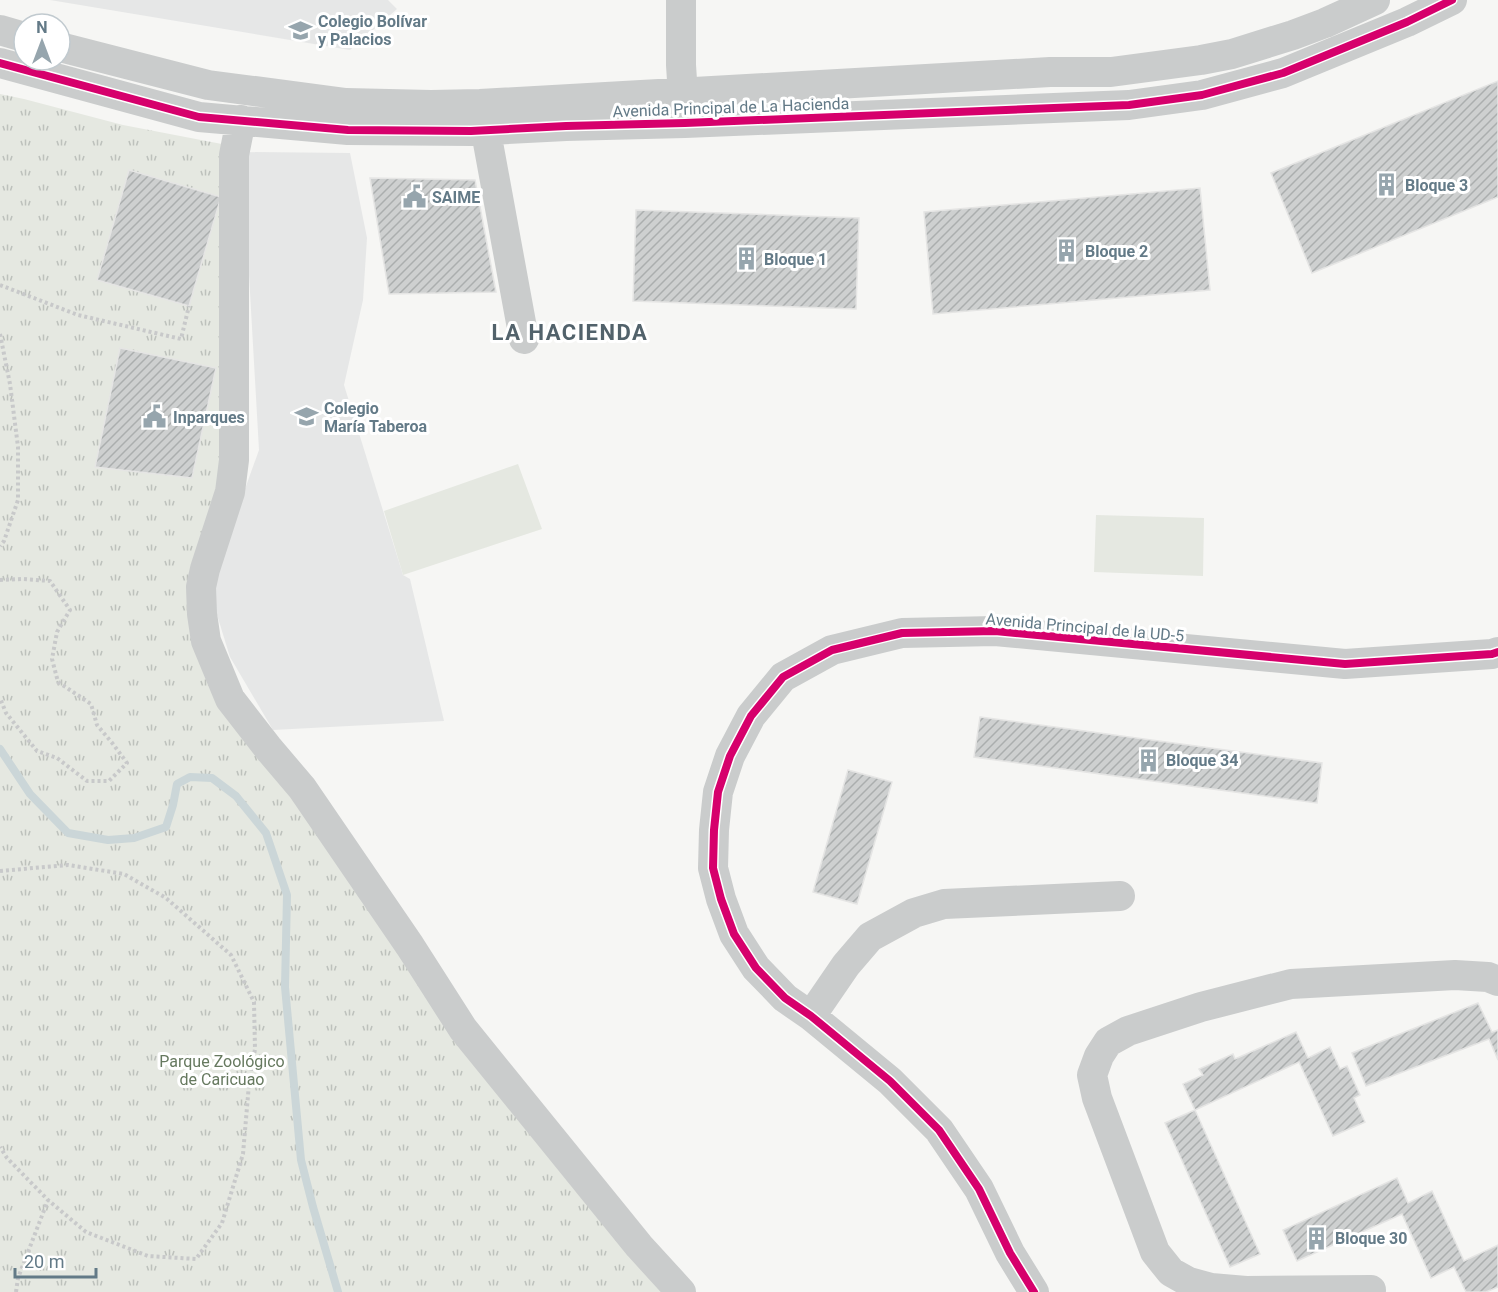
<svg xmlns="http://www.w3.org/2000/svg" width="1498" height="1292" font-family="Roboto,sans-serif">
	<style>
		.built { fill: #e6e7e7 }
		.grass { fill: url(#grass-tufts) }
		.pitch { fill: #e5e8e1 }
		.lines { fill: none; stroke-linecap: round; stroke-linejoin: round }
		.stream { stroke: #cbd6d8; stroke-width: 8 }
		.building { fill: url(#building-hatch); stroke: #e5e5e4; stroke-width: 1.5 }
		.path { stroke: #c8c9ca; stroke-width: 4; stroke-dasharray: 3 3; stroke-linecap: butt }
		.minor { stroke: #cacccc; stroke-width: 30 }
		.cycleway-casing { stroke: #fff; stroke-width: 11 }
		.cycleway { stroke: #d6006c; stroke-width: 8 }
		.labels { text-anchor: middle; stroke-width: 6; stroke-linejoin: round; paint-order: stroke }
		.poi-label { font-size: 16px; font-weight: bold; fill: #637a87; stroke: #fff; text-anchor: start }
		.street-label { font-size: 16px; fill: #637a87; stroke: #fff }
		.park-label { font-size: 16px; fill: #66795f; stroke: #fff }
		.district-label { font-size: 22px; font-weight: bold; letter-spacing: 1.5px; fill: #52626b; stroke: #fff }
	</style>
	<defs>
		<pattern id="grass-tufts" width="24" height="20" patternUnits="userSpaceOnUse" patternTransform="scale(1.5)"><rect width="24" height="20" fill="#e5e8e1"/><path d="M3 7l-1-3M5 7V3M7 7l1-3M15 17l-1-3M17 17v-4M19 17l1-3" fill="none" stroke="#bdc1bc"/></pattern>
		<pattern id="building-hatch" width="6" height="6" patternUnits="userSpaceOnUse" patternTransform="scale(1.5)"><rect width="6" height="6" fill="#ced0d0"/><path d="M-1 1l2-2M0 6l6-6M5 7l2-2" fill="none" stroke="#abaeae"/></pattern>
	</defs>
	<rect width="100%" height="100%" fill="#f6f6f4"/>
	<!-- built -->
	<path class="built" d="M 50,0 L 388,0 L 397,9 L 350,50 Z
		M 242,152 L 350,153 L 367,238 L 363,300 L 344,385 L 403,575 L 410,579 L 444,721 L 273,730 L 230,657 L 209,589 L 259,450 Z"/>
	<!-- grass -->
	<path class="grass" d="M 0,94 L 24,99 L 123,125 L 227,145 L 232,460 L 208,640 L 296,790 L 646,1243 L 696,1292 L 0,1292 Z"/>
	<!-- pitch -->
	<path class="pitch" d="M 518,464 L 542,529 L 403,575 L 384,511 Z
		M 1096,515 L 1204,518 L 1203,576 L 1094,572 Z"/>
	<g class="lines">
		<!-- stream -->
		<path class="stream" d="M 0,749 L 30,794 L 68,833 L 108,840 L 134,838 L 166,827 L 173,805 L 177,784 L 190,777 L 212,778 L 236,796 L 266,833 L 287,895 L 285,987 L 301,1160 L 313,1207 L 338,1292"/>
	</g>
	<!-- building -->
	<path class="building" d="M 1498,81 L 1498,197 L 1312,273 L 1271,173 Z
		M 129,170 L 221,197 L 189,306 L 97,280 Z
		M 370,178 L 475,180 L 496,292 L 389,294 Z
		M 1200,188 L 1210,290 L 933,314 L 924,212 Z
		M 636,210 L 859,218 L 856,309 L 633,301 Z
		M 120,348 L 216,368 L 192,478 L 95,467 Z
		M 980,717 L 1322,763 L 1317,803 L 974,757 Z
		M 848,770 L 892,782 L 857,904 L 813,892 Z
		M 1478,1003 L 1492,1032 L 1498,1030 L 1498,1060 L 1489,1039 L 1366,1086 L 1352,1053 Z
		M 1296,1032 L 1308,1058 L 1330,1047 L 1340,1069 L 1347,1066 L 1360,1095 L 1354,1098 L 1365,1122 L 1333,1136 L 1299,1062 L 1195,1110 L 1183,1084 L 1203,1075 L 1199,1069 L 1233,1054 L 1235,1059 Z
		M 1195,1110 L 1260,1254 L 1230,1267 L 1165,1123 Z
		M 1397,1178 L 1408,1203 L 1432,1191 L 1464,1261 L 1498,1245 L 1498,1287 L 1486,1292 L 1466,1292 L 1454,1267 L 1431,1278 L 1402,1214 L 1297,1261 L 1283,1230 Z"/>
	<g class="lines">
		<!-- path -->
		<path class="path" d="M 0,285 L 78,315 L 181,339 L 189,306
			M 0,334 L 10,384 L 18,447 L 18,500 L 4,541 L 0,546
			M 0,580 L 23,579 L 50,581 L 70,610 L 57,632 L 52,659 L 58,682 L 91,704 L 97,725 L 113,744 L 127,763 L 109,781 L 87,781 L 57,758 L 37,751 L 6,713 L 0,698
			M 0,871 L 68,865 L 124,874 L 166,898 L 231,955 L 254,1002 L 255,1049 L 249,1084 L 243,1154 L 222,1223 L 196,1259 L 148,1256 L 86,1232 L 48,1200 L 7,1158 L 0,1147
			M 16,1292 L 18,1278 L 48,1200"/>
		<!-- minor -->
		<path class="minor" d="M 681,0 L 681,65 L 684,111
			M 0,30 L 24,37
			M 60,47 L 208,85 L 346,103 L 431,105 L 480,104 L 1050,72 L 1111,72 L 1201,60 L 1232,54 L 1293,35 L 1325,23 L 1375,0
			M 0,63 L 199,117 L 348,130 L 471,131 L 566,126 L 685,123 L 1129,105 L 1202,95 L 1283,73 L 1407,22 L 1452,0
			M 482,110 L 524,339
			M 241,120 L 234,155 L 234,460 L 230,492 L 205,569 L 201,587 L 202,614 L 206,641 L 230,699 L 268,748 L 302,788 L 410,946 L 463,1029 L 639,1246 L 681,1292
			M 811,1016 L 846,965 L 870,937 L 914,913 L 944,904 L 1120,896
			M 1371,1290 L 1246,1291 L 1211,1288 L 1189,1282 L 1171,1272 L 1155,1252 L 1097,1098 L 1092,1075 L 1099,1056 L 1108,1042 L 1128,1031 L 1201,1007 L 1291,984 L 1455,975 L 1488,977 L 1498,981
			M 1034,1292 L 1010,1253 L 979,1189 L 939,1130 L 890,1081 L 811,1016 L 785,998 L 756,968 L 734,934 L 721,899 L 713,868 L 714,830 L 718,792 L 730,756 L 751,716 L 783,677 L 832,650 L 902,633 L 995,631 L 1345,664 L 1492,654 L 1498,652"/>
		<defs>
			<path id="cycleway" d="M 0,63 L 199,117 L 348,130 L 471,131 L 566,126 L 685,123 L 1129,105 L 1202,95 L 1283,73 L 1407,22 L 1452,0
				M 1034,1292 L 1010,1253 L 979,1189 L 939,1130 L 890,1081 L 811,1016 L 785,998 L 756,968 L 734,934 L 721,899 L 713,868 L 714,830 L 718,792 L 730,756 L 751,716 L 783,677 L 832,650 L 902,633 L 995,631 L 1345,664 L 1492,654 L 1498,652"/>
		</defs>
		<!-- cycleway casing -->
		<use href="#cycleway" class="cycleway-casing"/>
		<!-- cycleway -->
		<use href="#cycleway" class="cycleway"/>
	</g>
	<!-- icons -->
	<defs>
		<symbol id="school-bare" viewBox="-9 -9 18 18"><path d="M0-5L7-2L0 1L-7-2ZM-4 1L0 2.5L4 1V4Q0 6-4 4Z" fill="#96a5ad" stroke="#fff" stroke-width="2.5" paint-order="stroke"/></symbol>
		<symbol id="building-bare" viewBox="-9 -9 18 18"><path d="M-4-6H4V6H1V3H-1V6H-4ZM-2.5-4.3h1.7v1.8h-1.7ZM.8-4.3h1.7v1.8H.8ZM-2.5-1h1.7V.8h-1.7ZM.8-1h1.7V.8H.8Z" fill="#96a5ad" stroke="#fff" stroke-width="2.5" paint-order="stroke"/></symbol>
		<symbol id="civic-bare" viewBox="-9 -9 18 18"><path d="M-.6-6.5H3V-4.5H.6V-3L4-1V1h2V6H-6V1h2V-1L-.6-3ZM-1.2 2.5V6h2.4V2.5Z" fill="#96a5ad" stroke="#fff" stroke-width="2.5" paint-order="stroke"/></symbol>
	</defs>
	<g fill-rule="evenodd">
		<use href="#school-bare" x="284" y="14" width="33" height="33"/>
		<use href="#building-bare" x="1370" y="168" width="33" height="33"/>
		<use href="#civic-bare" x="398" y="180" width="33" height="33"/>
		<use href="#building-bare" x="1050" y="234" width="33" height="33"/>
		<use href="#building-bare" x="730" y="242" width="33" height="33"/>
		<use href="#civic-bare" x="138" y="400" width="33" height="33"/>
		<use href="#school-bare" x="290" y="400" width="33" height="33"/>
		<use href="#building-bare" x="1132" y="744" width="33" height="33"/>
		<use href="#building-bare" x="1300" y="1222" width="33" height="33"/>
	</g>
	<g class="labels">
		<!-- poi labels -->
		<g class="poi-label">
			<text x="318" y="27">Colegio Bolívar<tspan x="318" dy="18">y Palacios</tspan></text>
			<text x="1405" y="191">Bloque 3</text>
			<text x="432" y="203">SAIME</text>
			<text x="1085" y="257">Bloque 2</text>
			<text x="764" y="265">Bloque 1</text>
			<text x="324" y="414">Colegio<tspan x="324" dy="18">María Taberoa</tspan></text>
			<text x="173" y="423">Inparques</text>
			<text x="1166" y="766">Bloque 34</text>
			<text x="1335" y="1244">Bloque 30</text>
		</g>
		<!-- street labels -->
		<g class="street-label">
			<text transform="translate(731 107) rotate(-2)" y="6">Avenida Principal de La Hacienda</text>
			<text transform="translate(1085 627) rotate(5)" y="6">Avenida Principal de la UD-5</text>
		</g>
		<!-- park labels -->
		<g class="park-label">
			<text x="222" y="1067">Parque Zoológico<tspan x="222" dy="18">de Caricuao</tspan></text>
		</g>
		<!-- district labels -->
		<g class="district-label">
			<text x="570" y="340">LA HACIENDA</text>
		</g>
	</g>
	<!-- north arrow -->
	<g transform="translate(42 42)"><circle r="28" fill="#ffffff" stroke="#c1cacf" stroke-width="1.5"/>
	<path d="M0-4.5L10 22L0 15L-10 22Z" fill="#96a5ad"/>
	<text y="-9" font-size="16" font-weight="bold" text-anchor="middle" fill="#637a87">N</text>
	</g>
	<!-- scale -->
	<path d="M15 1268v9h81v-9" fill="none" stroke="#637a87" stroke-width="3"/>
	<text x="24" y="1268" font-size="18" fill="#637a87" stroke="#ffffff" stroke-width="4.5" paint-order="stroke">20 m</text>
</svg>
